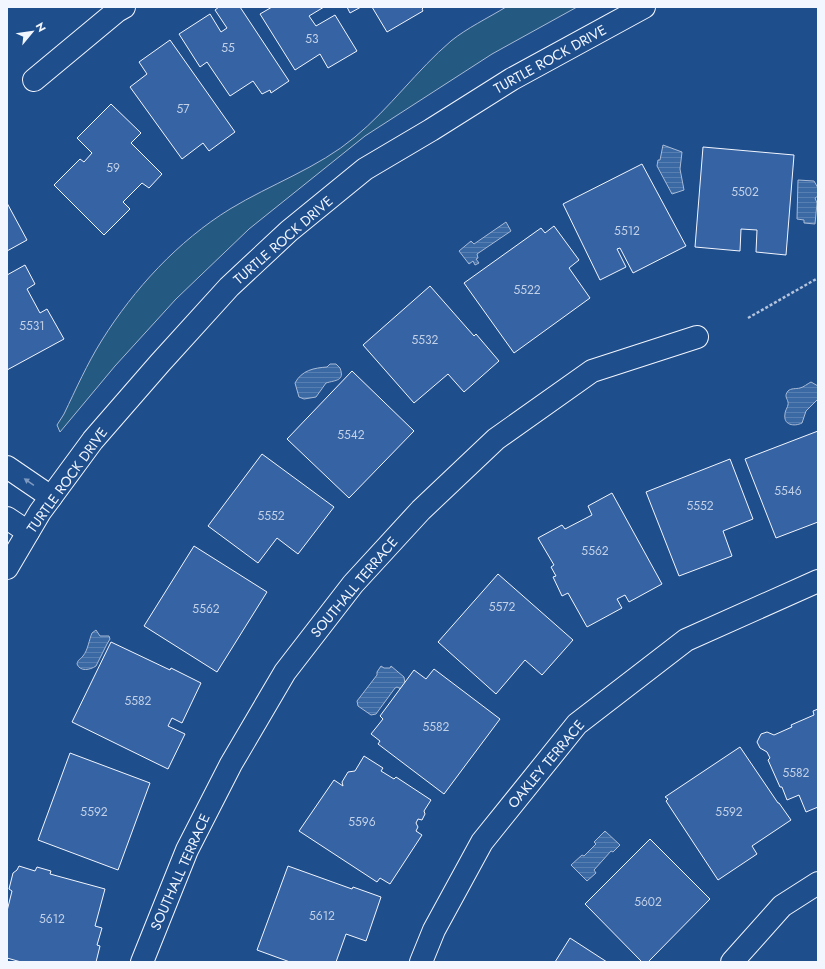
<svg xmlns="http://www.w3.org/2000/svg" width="825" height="969" font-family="Jost,sans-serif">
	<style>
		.grass { fill: #245a82; stroke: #a8bbd7 }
		.water { fill: url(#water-rules); stroke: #a8bbd7 }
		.building { fill: #3563a3; stroke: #f2f6ff }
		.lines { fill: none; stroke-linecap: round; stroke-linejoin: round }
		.minor-casing { stroke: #f2f6ff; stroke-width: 24 }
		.tertiary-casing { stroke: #f2f6ff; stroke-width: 24 }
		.path { stroke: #b3c4dc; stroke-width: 2.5; stroke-dasharray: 3 2; stroke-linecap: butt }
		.minor { stroke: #1f4e8c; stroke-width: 22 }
		.tertiary { stroke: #1f4e8c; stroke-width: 22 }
		.oneway { fill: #7e9ac0 }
		.labels { text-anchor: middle; stroke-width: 3; stroke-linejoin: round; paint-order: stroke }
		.number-label { font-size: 12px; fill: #c3d1e8 }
		.street-label { font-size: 14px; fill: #f2f6ff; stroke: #1f4e8c }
	</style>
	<defs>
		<pattern id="water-rules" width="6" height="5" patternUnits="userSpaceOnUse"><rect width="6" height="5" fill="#3b69a3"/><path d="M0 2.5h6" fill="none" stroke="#587fb1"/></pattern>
	</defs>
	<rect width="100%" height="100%" fill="#1f4e8c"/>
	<!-- grass -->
	<path class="grass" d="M 506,7 L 577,7 L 492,54 L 365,136 L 249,229 L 176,299 L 115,366 L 60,432 L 57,425 L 64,414 C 76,389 87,364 102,340 C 134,289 178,241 230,209 C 271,184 318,168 355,137 C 390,108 417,70 451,41 C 467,28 488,18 506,7 Z"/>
	<!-- water -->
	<path class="water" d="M 663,145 L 682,152 L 680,169 L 684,190 L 672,194 L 657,166 L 658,160 L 660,160 Z
		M 798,180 L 814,181 L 818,188 L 818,196 L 815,198 L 817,203 L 815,224 L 804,223 L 804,220 L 797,219 Z
		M 506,222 L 511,231 L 477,254 L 478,258 L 476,259 L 479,263 L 475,265 L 473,261 L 469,264 L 459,251 L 471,241 L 474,244 Z
		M 330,364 L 336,364 L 340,368 C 345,381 336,380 326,383 L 316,397 L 304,399 L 299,397 L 295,383 C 302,370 314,368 327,367 Z
		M 811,382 L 818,386 L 818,399 L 806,411 L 802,423 C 794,427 783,425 785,414 C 785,410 789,406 788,402 C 787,398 784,396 788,391 C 791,388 796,389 800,388 C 804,387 807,384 811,382 Z
		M 96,630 L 100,636 L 109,636 L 110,639 L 107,644 L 96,666 C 90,670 80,672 77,664 C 78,659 80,660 83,656 C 88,650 89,640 92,633 Z
		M 381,666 L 384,668 L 390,668 L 391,666 L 404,677 L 405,684 L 401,689 L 397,687 L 395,688 L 376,714 L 371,715 L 358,706 L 357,701 L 377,675 L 377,672 Z
		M 605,831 L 620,845 L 613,852 L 611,851 L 594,870 L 596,873 L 587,881 L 571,865 L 582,855 L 584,856 L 596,844 L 594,842 Z"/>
	<!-- building -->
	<path class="building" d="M 219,7 L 240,7 L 289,81 L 271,93 L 270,90 L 262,94 L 253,81 L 230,96 L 207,62 L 200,67 L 179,34 L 210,14 L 221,32 L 227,28 L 215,10 Z
		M 272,7 L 324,7 L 309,16 L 316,26 L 335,15 L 357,51 L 328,68 L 320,54 L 295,70 L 260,14 Z
		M 347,7 L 361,7 L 350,13 Z
		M 372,7 L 424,7 L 422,9 L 423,11 L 387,32 Z
		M 170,40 L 235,132 L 209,151 L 203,143 L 182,159 L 130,87 L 147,74 L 139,62 Z
		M 111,104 L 141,133 L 131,143 L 162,174 L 149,188 L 142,183 L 123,202 L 130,209 L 104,235 L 54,185 L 80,159 L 84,162 L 92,153 L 77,138 Z
		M 703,147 L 794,155 L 786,255 L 756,252 L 757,230 L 741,229 L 740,251 L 695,247 Z
		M 642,164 L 686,246 L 633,273 L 620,248 L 617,249 L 626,267 L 600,280 L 563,204 Z
		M 7,203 L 27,240 L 7,251 Z
		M 554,226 L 579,260 L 569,268 L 590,298 L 514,353 L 464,283 L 541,228 L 545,233 Z
		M 25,265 L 35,284 L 27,289 L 40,313 L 47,309 L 64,339 L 7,370 L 7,275 Z
		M 430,286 L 474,336 L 476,334 L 499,361 L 464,392 L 448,374 L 414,403 L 363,345 Z
		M 352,371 L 414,431 L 349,498 L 287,439 Z
		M 818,431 L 818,522 L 776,538 L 745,459 Z
		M 262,454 L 334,507 L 298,554 L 277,538 L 258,563 L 208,526 Z
		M 730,459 L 753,519 L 723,531 L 732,556 L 679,576 L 646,492 Z
		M 612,493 L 662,584 L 629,602 L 625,595 L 617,599 L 622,608 L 587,627 L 568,593 L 562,596 L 553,577 L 556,576 L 551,567 L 554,565 L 538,538 L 562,525 L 565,529 L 592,515 L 588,506 Z
		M 194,546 L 267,592 L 217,672 L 144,626 Z
		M 498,574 L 573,640 L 542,675 L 525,660 L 496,694 L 438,642 Z
		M 111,642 L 170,670 L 171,668 L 201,683 L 182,723 L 172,718 L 168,726 L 185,734 L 168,769 L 72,722 Z
		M 434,669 L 500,719 L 444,794 L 378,744 L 380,741 L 371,734 L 383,719 L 380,716 L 414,670 L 426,679 Z
		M 818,709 L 818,807 L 806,812 L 799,795 L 787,800 L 782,787 L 780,787 L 768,760 L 770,758 L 767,752 L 760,748 L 757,742 L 761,734 L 767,732 L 774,735 L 792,727 L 791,725 L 814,715 L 813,711 Z
		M 740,747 L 778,803 L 779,803 L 791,820 L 752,846 L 757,854 L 718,880 L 666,801 L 668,799 L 665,797 Z
		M 70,753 L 150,783 L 118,870 L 38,840 Z
		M 364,756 L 383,768 L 381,771 L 394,779 L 396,777 L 431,800 L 424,811 L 425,814 L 422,820 L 418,819 L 416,823 L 418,827 L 416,831 L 422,835 L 390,884 L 380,878 L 377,882 L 299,831 L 334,780 L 343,786 L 342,782 L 348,772 L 355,771 Z
		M 650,839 L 710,899 L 648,962 L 642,962 L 585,904 Z
		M 19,866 L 35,871 L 37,867 L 51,871 L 50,874 L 105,889 L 95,926 L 102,928 L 97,945 L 100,946 L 96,962 L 21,962 L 7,958 L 7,911 L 12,891 L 9,889 L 13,873 L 17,870 Z
		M 288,866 L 352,889 L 353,887 L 381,897 L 366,941 L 346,934 L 336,962 L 290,962 L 257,950 Z
		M 570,938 L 607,962 L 555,962 Z"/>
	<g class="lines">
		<defs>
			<path id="minor" d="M 34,80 L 117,11 L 124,7
				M 7,467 L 51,497
				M 7,518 L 28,532
				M 142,962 L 187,850 L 231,764 L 285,672 L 353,584 L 421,510 L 496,439 L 592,371 L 697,337
				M 421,962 L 434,930 L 482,842 L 577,724 L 686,640 L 818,581
				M 732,962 L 782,906 L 818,883"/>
			<path id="tertiary" d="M 7,568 L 40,512 L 93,440 L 160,363 L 229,287 L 289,231 L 365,169 L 431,130 L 512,79 L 644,7"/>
		</defs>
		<!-- minor casing -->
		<use href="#minor" class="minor-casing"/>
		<!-- tertiary casing -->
		<use href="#tertiary" class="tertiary-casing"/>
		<!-- path -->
		<path class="path" d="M 748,318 L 818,278"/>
		<!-- minor -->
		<use href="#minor" class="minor"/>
		<!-- tertiary -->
		<use href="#tertiary" class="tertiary"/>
	</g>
	<!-- one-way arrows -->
	<defs><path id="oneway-solid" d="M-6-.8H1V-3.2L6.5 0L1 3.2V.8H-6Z"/></defs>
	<use class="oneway" href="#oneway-solid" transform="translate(29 482) rotate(-145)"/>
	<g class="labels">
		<!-- number labels -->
		<g class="number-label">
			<text x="312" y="43">53</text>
			<text x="228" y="52">55</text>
			<text x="183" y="113">57</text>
			<text x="113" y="172">59</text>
			<text x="745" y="196">5502</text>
			<text x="627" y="235">5512</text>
			<text x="527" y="294">5522</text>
			<text x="32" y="330">5531</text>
			<text x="425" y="344">5532</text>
			<text x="351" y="439">5542</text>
			<text x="788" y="495">5546</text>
			<text x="700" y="510">5552</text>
			<text x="271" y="520">5552</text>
			<text x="595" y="555">5562</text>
			<text x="502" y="611">5572</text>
			<text x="206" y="613">5562</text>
			<text x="138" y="705">5582</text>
			<text x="436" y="731">5582</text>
			<text x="796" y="777">5582</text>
			<text x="94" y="816">5592</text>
			<text x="729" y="816">5592</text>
			<text x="362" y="826">5596</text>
			<text x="648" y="906">5602</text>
			<text x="322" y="920">5612</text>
			<text x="52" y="923">5612</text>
		</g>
		<!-- street labels -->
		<g class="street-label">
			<text transform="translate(550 59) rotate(-29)" y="5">TURTLE ROCK DRIVE</text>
			<text transform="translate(283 240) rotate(-41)" y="5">TURTLE ROCK DRIVE</text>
			<text transform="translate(67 480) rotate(-54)" y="5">TURTLE ROCK DRIVE</text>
			<text transform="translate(354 587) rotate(-50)" y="5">SOUTHALL TERRACE</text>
			<text transform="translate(546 764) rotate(-50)" y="5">OAKLEY TERRACE</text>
			<text transform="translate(180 872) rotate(-66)" y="5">SOUTHALL TERRACE</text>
		</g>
	</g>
	<!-- border -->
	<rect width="825" height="969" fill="none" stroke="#f2f6ff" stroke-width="16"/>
	<!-- north arrow -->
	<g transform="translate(32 32) rotate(61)" stroke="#1f4e8c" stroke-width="3" paint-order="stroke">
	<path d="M0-3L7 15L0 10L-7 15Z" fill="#f2f6ff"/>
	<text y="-6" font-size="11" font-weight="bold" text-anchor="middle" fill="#f2f6ff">N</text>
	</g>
</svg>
